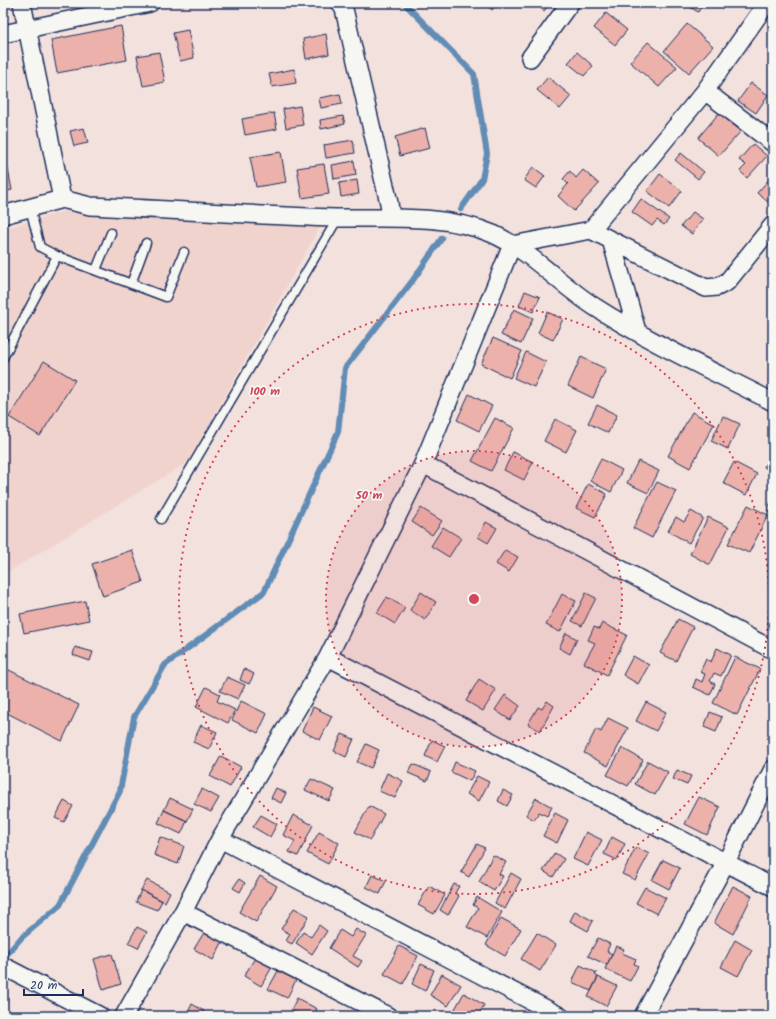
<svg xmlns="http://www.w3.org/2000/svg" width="776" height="1019" font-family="Kalam,sans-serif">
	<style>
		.built { fill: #f1d3ce }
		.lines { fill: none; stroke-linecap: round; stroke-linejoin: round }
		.stream { stroke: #608cb5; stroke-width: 6 }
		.building { fill: #ecb1ab; stroke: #1b2f5e }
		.service-casing { stroke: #1b2f5e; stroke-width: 11 }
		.minor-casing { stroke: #1b2f5e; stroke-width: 20 }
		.service { stroke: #f6f6f2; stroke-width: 8 }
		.minor { stroke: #f6f6f2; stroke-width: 17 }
		.ring { fill: none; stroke: #d1495b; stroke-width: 2; stroke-dasharray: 2 4 }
		.centre { fill: #d1495b; stroke: #f6f6f2; stroke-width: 2 }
		.ring-label { font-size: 12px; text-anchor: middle; font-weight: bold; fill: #d1495b; stroke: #f6f6f2; stroke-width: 3.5; stroke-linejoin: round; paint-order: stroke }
	</style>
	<rect width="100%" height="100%" fill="#f3e1dd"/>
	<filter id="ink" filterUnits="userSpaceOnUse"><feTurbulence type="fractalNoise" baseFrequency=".025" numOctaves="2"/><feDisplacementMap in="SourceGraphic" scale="8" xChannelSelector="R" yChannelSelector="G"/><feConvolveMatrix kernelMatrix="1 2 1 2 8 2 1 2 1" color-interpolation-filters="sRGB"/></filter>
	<g filter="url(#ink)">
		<!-- built -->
		<path class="built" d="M 65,211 L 320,227 L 188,462 L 3,575 L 3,229 Z"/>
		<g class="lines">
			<!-- stream -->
			<path class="stream" d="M 404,3 L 474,74 L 487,154 L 482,179 L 461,209
				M 3,959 L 21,938 L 60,905 L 120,791 L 134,717 L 165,665 L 264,592 L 338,432 L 345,368 L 413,280 L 442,238"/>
		</g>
		<!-- building -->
		<path class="building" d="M 484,3 L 498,3 L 492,10 Z
			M 534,3 L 550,3 L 544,11 Z
			M 684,3 L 703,3 L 698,12 Z
			M 606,13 L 627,30 L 615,45 L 594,28 Z
			M 687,24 L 713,46 L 689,73 L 664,51 Z
			M 121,26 L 127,60 L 57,73 L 51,40 Z
			M 188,30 L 194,58 L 180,61 L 173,33 Z
			M 326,34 L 329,54 L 306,59 L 303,39 Z
			M 648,42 L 677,67 L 659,87 L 630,62 Z
			M 159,52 L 165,82 L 143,86 L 137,56 Z
			M 577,52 L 593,66 L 584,76 L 568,63 Z
			M 294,69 L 296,83 L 272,87 L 269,74 Z
			M 548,77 L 571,96 L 560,109 L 537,90 Z
			M 751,83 L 768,95 L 756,113 L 738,101 Z
			M 340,94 L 342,104 L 321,108 L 319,98 Z
			M 300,106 L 303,125 L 286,128 L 283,109 Z
			M 274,113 L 277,129 L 245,135 L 242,119 Z
			M 719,113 L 741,131 L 719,156 L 698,138 Z
			M 343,116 L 345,124 L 321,129 L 320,120 Z
			M 84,128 L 88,143 L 74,146 L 70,131 Z
			M 425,128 L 430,148 L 400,156 L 395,137 Z
			M 353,140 L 355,153 L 326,158 L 324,145 Z
			M 753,144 L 767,156 L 747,178 L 740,171 L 746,165 L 739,160 Z
			M 281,152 L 286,182 L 256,187 L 250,157 Z
			M 681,153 L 704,172 L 698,179 L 675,160 Z
			M 6,159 L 12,190 L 3,192 L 3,160 Z
			M 354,161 L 356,175 L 334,179 L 332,165 Z
			M 324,164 L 329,194 L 302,198 L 297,168 Z
			M 533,167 L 545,176 L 536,188 L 524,180 Z
			M 583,170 L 599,184 L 574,211 L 558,196 L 568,184 L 563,179 L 570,171 L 576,178 Z
			M 660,174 L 682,191 L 669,208 L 647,191 Z
			M 773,175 L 773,197 L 768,202 L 757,193 Z
			M 357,180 L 359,194 L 341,197 L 339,183 Z
			M 641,199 L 669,219 L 664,225 L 657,220 L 652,226 L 632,212 Z
			M 693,212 L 703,219 L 692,234 L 681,226 Z
			M 525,291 L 540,297 L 533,312 L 519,306 Z
			M 514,309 L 533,318 L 521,344 L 501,335 Z
			M 547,312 L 563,319 L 553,340 L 538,333 Z
			M 493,338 L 522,351 L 510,378 L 481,364 Z
			M 526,352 L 546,362 L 534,387 L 514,378 Z
			M 581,357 L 606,369 L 593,398 L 568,386 Z
			M 44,361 L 75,380 L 40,436 L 9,417 Z
			M 469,394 L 492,406 L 479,431 L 457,420 Z
			M 597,405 L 617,415 L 608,433 L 588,423 Z
			M 692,412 L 714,424 L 690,468 L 668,456 Z
			M 723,416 L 740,424 L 728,449 L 711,441 Z
			M 495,418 L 514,428 L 491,471 L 472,461 Z
			M 555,419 L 577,430 L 566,452 L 544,441 Z
			M 773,449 L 773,472 L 764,467 Z
			M 513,452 L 533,462 L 524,480 L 504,470 Z
			M 601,459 L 622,470 L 611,492 L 590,481 Z
			M 638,461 L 659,471 L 648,493 L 627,483 Z
			M 734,462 L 757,474 L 746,495 L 723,483 Z
			M 657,482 L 676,491 L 652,538 L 633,528 Z
			M 588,484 L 607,494 L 595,517 L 576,508 Z
			M 773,498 L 773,514 L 767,510 Z
			M 748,505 L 768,515 L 749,553 L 728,544 Z
			M 421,508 L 442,521 L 432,535 L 412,522 Z
			M 691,511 L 703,518 L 689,543 L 668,531 L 676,517 L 684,522 Z
			M 708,517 L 729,527 L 710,565 L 690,554 Z
			M 486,522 L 497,528 L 488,543 L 478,537 Z
			M 443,527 L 461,538 L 449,557 L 431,546 Z
			M 132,550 L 143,582 L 103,596 L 92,564 Z
			M 505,550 L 518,557 L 509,572 L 496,564 Z
			M 421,592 L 436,602 L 425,620 L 410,610 Z
			M 586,593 L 596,598 L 582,626 L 572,621 Z
			M 562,594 L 576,601 L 560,632 L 546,625 Z
			M 387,597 L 405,608 L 395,624 L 377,613 Z
			M 85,601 L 89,620 L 24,633 L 20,614 Z
			M 678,619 L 693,627 L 676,661 L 660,653 Z
			M 602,623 L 627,635 L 607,675 L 584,663 L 595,643 L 588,640 L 594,627 L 599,629 Z
			M 566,633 L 577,639 L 570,654 L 559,648 Z
			M 75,647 L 93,652 L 90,661 L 73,655 Z
			M 717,648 L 731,655 L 721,676 L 714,673 L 710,681 L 715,684 L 710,695 L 693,687 L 696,679 L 702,682 L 705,674 L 700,672 L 706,659 L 711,662 Z
			M 633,656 L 649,665 L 638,684 L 623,675 Z
			M 735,657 L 760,669 L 737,715 L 713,703 Z
			M 3,667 L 79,705 L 62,741 L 3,711 Z
			M 244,669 L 254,674 L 249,684 L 240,680 Z
			M 227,677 L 245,685 L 238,699 L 220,691 Z
			M 479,679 L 496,690 L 483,711 L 466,701 Z
			M 206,687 L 220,694 L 217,701 L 235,710 L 228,723 L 196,707 Z
			M 505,695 L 520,706 L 510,720 L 495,710 Z
			M 241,701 L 267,714 L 258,733 L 232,720 Z
			M 547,701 L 554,706 L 540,731 L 528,724 L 538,707 L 542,709 Z
			M 646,702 L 666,712 L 656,731 L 636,721 Z
			M 313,707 L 332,716 L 320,740 L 302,731 Z
			M 710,712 L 722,717 L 716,732 L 704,727 Z
			M 608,718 L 628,728 L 608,766 L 584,753 L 596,729 L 601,732 Z
			M 201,725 L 217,732 L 209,749 L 193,742 Z
			M 342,734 L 354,739 L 346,757 L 334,751 Z
			M 432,740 L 445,746 L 437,762 L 425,756 Z
			M 366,744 L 379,750 L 371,768 L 357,762 Z
			M 622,748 L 643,760 L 628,786 L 607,775 Z
			M 221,756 L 241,767 L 230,787 L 210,776 Z
			M 648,761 L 668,772 L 655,795 L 635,784 Z
			M 455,762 L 475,771 L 470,781 L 451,772 Z
			M 413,764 L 431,772 L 427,781 L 408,773 Z
			M 677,770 L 691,776 L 687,785 L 673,779 Z
			M 387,773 L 403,781 L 395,798 L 379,791 Z
			M 477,776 L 489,782 L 479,801 L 467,794 Z
			M 311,779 L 335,790 L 329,801 L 305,790 Z
			M 276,788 L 286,793 L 281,803 L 271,798 Z
			M 202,789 L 219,798 L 211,812 L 194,804 Z
			M 503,790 L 513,795 L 507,806 L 498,801 Z
			M 699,797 L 720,807 L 707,835 L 685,824 Z
			M 170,798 L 193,809 L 187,821 L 164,810 Z
			M 536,798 L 552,807 L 547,816 L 539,812 L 534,820 L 526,815 Z
			M 64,801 L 73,806 L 64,822 L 55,818 Z
			M 369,806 L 384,814 L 370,840 L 355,832 Z
			M 773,806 L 773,817 L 769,815 Z
			M 164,810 L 187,821 L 181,834 L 158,823 Z
			M 555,813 L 568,820 L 557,843 L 543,836 Z
			M 261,815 L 277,824 L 270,837 L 253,827 Z
			M 293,815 L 313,825 L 298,856 L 289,852 L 295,841 L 283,835 Z
			M 319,832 L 339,843 L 328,864 L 307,853 Z
			M 586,832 L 602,840 L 588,866 L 573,859 Z
			M 160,837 L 184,846 L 178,864 L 154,855 Z
			M 612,837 L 625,844 L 617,860 L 604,854 Z
			M 477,844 L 485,848 L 469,877 L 461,872 Z
			M 636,847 L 649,854 L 635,880 L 622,874 Z
			M 555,853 L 564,859 L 553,877 L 543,871 Z
			M 493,855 L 506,862 L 499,874 L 503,876 L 494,891 L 479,882 Z
			M 663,860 L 680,868 L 669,889 L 652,880 Z
			M 511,873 L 521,879 L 505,909 L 495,903 Z
			M 372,875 L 386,881 L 380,894 L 366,887 Z
			M 260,876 L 277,886 L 256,922 L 239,912 Z
			M 239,879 L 245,883 L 240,892 L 233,888 Z
			M 147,880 L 170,892 L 165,902 L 141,890 Z
			M 454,884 L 459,886 L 455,893 L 459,896 L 448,915 L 440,910 Z
			M 429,886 L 445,895 L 434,914 L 418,905 Z
			M 733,886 L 752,896 L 733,934 L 714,923 Z
			M 645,887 L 666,898 L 657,914 L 636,903 Z
			M 141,890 L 162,901 L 157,910 L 136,902 Z
			M 477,897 L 502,912 L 487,938 L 467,927 L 478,908 L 473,905 Z
			M 294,908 L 309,916 L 292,944 L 286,941 L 290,934 L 281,929 Z
			M 575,911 L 593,921 L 588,931 L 570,921 Z
			M 501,918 L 521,929 L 505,956 L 486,945 Z
			M 319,925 L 327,931 L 312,954 L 296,943 L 303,932 L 311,937 Z
			M 137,927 L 147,932 L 138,948 L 128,943 Z
			M 356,929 L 366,935 L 353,956 L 362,961 L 358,967 L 329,948 L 340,930 L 351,937 Z
			M 205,931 L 223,941 L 213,960 L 194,949 Z
			M 537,933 L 556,945 L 540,971 L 521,959 Z
			M 598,938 L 610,944 L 607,951 L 612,954 L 607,965 L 588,956 Z
			M 735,940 L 752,950 L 738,976 L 721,967 Z
			M 399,946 L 418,956 L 403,984 L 384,974 Z
			M 616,946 L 624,949 L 622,953 L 636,959 L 634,964 L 638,966 L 630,981 L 605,969 Z
			M 112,954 L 121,984 L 103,990 L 94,959 Z
			M 255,958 L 265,964 L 269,958 L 275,962 L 261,986 L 244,976 Z
			M 421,964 L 434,970 L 425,991 L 412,984 Z
			M 580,965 L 597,973 L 595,975 L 598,977 L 591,991 L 572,982 Z
			M 278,971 L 296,980 L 287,998 L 268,989 Z
			M 442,974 L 461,985 L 448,1006 L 430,995 Z
			M 598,977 L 617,986 L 606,1006 L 588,997 Z
			M 464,993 L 484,1005 L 478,1016 L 451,1016 Z
			M 297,998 L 317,1009 L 314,1016 L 303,1016 L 291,1010 Z
			M 192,1004 L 204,1011 L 202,1016 L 186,1016 Z
			M 354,1012 L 361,1016 L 352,1016 Z
			M 507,1012 L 514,1016 L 505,1016 Z
			M 740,1012 L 747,1016 L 738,1016 Z"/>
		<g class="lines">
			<defs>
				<path id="service" d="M 57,256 L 166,297 L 184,252
					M 96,270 L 111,233
					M 131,284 L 146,243
					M 3,358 L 57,256 L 40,247 L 30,208
					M 161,519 L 338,218"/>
				<path id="minor" d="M 22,3 L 62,199
					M 340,3 L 344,9 L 389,203 L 391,217
					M 3,34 L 150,3
					M 530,58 L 570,3
					M 705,91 L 773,143
					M 3,215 L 62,199 L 90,206 C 172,210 254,215 336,218 C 389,219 443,213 493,234 C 531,251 560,285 595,307 C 651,343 713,371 773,402
					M 591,230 L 705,91 L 767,3
					M 611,240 L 637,331
					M 512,245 L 591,230 L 706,288 L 717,287 L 727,282 L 773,225
					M 423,464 L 773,650
					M 328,657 L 773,887
					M 220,839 L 560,1016
					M 183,912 L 388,1016
					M 3,966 L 100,1016
					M 124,1016 L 183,912 L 220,839 L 328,657 L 423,464 L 512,245
					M 643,1016 L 726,862 L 773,769"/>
			</defs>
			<!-- service casing -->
			<use href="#service" class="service-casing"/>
			<!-- minor casing -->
			<use href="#minor" class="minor-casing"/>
			<!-- service -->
			<use href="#service" class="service"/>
			<!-- minor -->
			<use href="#minor" class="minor"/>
		</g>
	</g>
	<!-- distance rings -->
	<circle cx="474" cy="599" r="148" fill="#d1495b" fill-opacity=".12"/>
	<g class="ring">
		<circle cx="474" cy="599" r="148"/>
		<circle cx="474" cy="599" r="295"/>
	</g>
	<circle cx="474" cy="599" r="6" class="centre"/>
	<g class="ring-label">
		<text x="265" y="395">100 m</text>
		<text x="369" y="499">50 m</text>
	</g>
	<!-- margin -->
	<rect width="776" height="1019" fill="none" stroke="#f6f6f2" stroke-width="16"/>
	<rect x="8" y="8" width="760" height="1003" fill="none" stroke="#1b2f5e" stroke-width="1.5" filter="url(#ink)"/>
	<!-- scale -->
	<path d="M24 989v6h59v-6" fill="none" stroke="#1b2f5e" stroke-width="2"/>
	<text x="30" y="989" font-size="12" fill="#1b2f5e" stroke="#f6f6f2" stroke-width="3" paint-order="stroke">20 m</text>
</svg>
